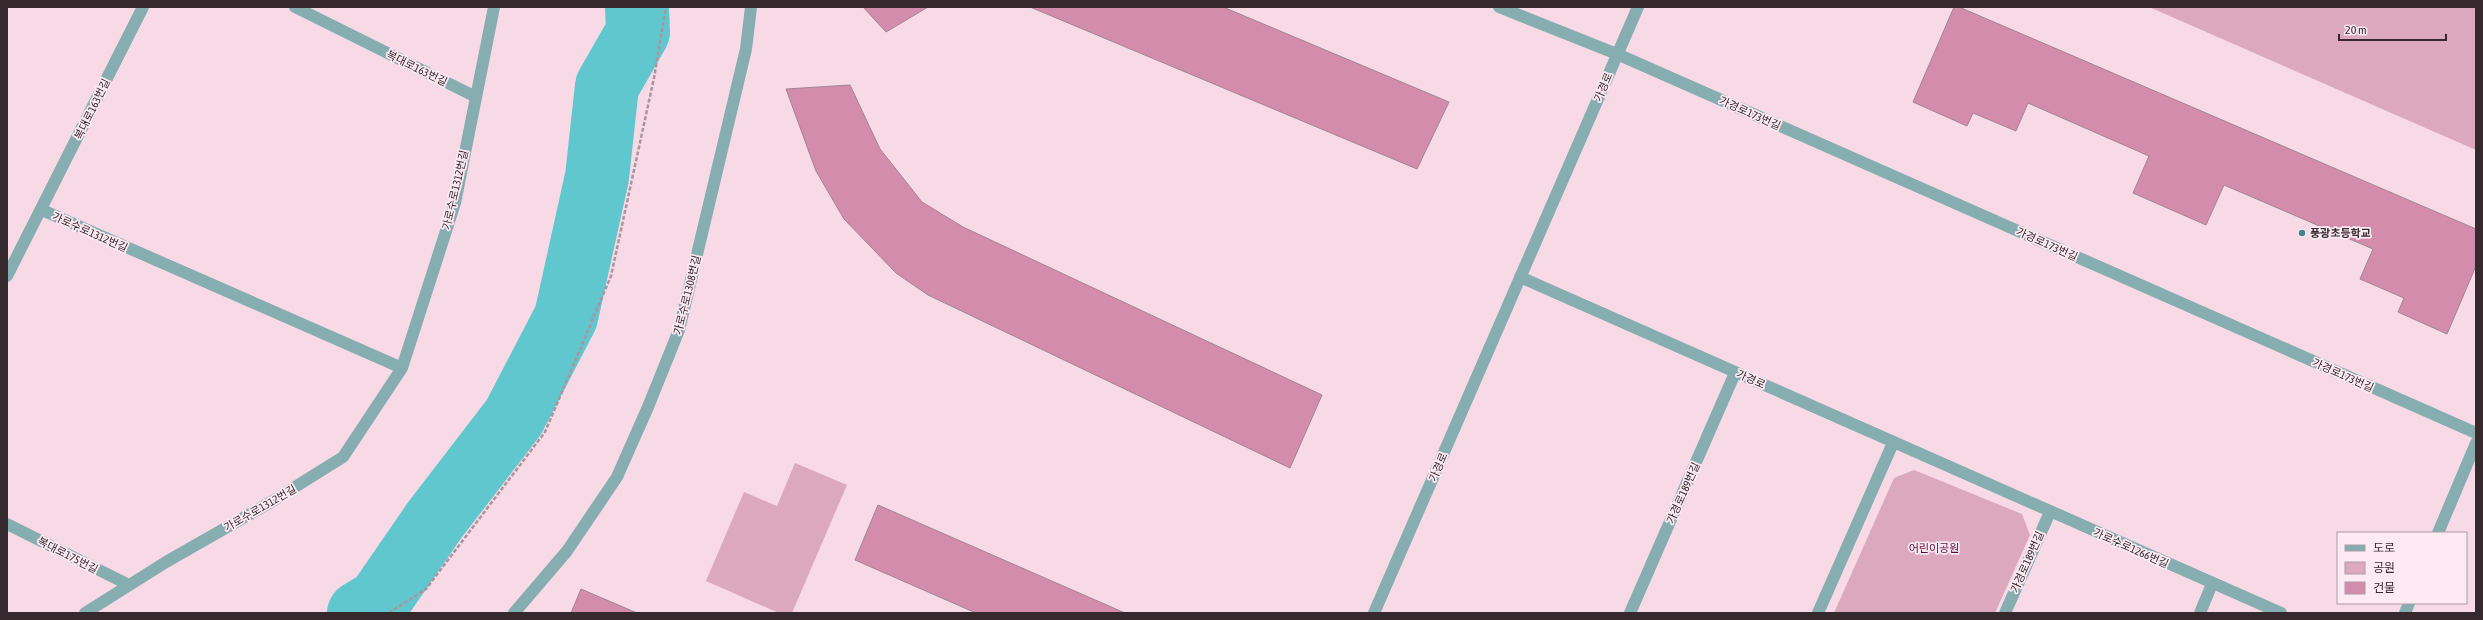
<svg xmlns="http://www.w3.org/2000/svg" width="2483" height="620" font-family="'Asap Condensed','Noto Sans KR',sans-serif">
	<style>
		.green { fill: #dba8bd }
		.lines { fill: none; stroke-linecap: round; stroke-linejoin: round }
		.river { stroke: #60c7cf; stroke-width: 64 }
		.building { fill: #d48cac; stroke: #a18591 }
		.path { stroke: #ab949e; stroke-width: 2.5; stroke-dasharray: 4 2; stroke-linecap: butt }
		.minor { stroke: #86aeb1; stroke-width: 12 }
		.tertiary { stroke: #86aeb1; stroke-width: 12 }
		.poi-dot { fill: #3f878c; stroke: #fdeaf2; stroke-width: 1.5 }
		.labels { text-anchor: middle; stroke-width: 3.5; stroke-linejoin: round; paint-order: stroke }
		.street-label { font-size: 11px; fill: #35292e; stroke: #fdeaf2 }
		.poi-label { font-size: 11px; font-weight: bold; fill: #35292e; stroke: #fdeaf2; text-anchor: start }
		.park-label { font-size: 11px; fill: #630d3e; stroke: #fdeaf2 }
	</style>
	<rect width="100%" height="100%" fill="#f8d9e6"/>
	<!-- green -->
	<path class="green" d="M 2149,7 L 2476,7 L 2476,150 Z
		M 795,463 L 847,485 L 792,613 L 779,613 L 706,581 L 744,492 L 777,506 Z
		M 1914,470 L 2022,514 L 2030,535 L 1995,613 L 1834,613 L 1894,478 Z"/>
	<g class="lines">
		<!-- river -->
		<path class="river" d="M 359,613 L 379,601 L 434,521 L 514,417 L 566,317 L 597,177 L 607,86 L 638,32 L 637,7"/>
	</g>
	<!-- building -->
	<path class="building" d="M 863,7 L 928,7 L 886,32 Z
		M 1030,7 L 1223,7 L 1449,102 L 1417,169 Z
		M 1954,7 L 1959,7 L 2476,229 L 2476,266 L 2447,334 L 2398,312 L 2404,298 L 2360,279 L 2373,249 L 2224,185 L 2206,225 L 2133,193 L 2149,156 L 2028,103 L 2016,131 L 1973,113 L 1967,126 L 1913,102 Z
		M 850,85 L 880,149 L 922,202 L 963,227 L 1322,395 L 1290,468 L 928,295 L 896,273 L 844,219 L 816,171 L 786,89 Z
		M 878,505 L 1125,613 L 976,613 L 855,560 Z
		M 581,589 L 637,613 L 571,613 Z"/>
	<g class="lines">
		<!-- path -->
		<path class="path" d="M 389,613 L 426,589 L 545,432 L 611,276 L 654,78 L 666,7"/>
		<!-- minor -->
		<path class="minor" d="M 295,7 L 476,97
			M 1617,54 L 2476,433
			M 42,210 L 402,368
			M 7,276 L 143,7
			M 1520,277 L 2281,613
			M 7,524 L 129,585
			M 2438,533 L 2476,443
			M 85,613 L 166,562 L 271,502 L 343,457 L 402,368 L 455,203 L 494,7
			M 514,613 L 567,551 L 617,477 L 648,407 L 679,330 L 746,49 L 751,7
			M 1630,613 L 1735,373
			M 1818,613 L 1893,443
			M 2005,613 L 2050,512
			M 2200,613 L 2212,584
			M 2405,613 L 2409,603"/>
		<!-- tertiary -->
		<path class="tertiary" d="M 1499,7 L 1617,54
			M 1374,613 L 1638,7"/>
	</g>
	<!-- markers -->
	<circle class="poi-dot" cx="2302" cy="233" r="4"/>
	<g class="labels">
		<!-- street labels -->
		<g class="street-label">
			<text transform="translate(417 68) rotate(26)" y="4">복대로163번길</text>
			<text transform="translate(1603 87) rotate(-67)" y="4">가경로</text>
			<text transform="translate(92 109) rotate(-64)" y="4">복대로163번길</text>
			<text transform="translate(1750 113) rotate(24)" y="4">가경로173번길</text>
			<text transform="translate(455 190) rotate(-77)" y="4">가로수로1312번길</text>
			<text transform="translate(90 232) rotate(24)" y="4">가로수로1312번길</text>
			<text transform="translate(2047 244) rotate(24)" y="4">가경로173번길</text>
			<text transform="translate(687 295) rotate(-76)" y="4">가로수로1308번길</text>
			<text transform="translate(2343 375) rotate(24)" y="4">가경로173번길</text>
			<text transform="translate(1751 379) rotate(24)" y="4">가경로</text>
			<text transform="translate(1438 467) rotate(-67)" y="4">가경로</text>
			<text transform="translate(1683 493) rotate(-66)" y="4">가경로189번길</text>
			<text transform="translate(260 508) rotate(-30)" y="4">가로수로1312번길</text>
			<text transform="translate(2131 548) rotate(24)" y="4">가로수로1266번길</text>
			<text transform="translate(68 555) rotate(27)" y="4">복대로175번길</text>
			<text transform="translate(2027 562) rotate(-66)" y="4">가경로189번길</text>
		</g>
		<!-- poi labels -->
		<g class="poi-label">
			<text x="2310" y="237">풍광초등학교</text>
		</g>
		<!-- park labels -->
		<g class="park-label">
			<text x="1934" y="552">어린이공원</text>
		</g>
	</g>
	<!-- border -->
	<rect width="2483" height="620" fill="none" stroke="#35292e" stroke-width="16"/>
	<!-- legend -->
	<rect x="2337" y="532" width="130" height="72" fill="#fdeaf2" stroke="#ad9da4"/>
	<rect x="2345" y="545" width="20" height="6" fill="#86aeb1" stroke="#ad9da4"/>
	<text x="2373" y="552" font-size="12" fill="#35292e">도로</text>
	<rect x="2345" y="562" width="20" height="12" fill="#dba8bd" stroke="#ad9da4"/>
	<text x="2373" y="572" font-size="12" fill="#35292e">공원</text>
	<rect x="2345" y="582" width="20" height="12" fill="#d48cac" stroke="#ad9da4"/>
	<text x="2373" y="592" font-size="12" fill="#35292e">건물</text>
	<!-- scale -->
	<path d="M2339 34v6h107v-6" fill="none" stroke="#35292e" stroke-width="2"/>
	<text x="2345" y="34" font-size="12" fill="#35292e" stroke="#fdeaf2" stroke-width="3" paint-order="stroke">20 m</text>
</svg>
